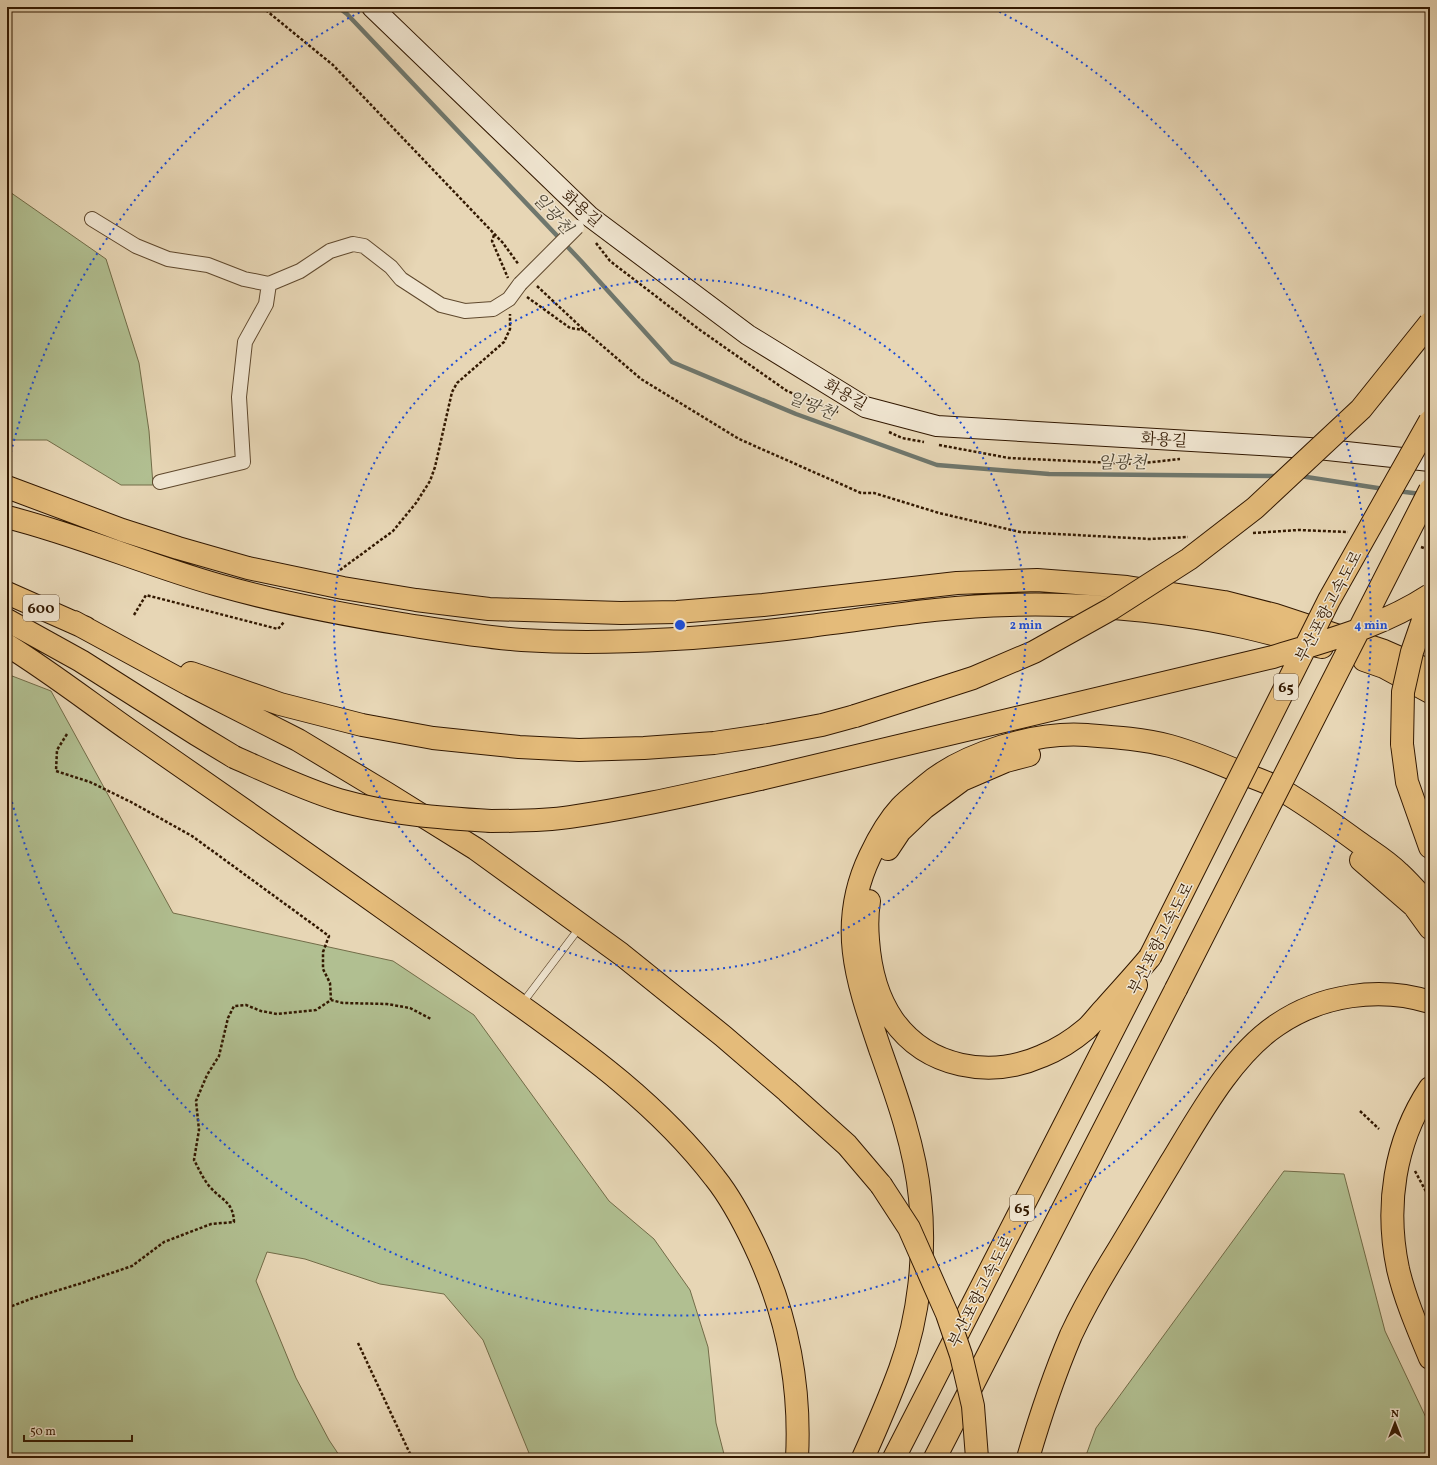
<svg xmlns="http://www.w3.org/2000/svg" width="1437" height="1465" font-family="Vollkorn,'Noto Serif KR',serif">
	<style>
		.green { fill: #b1bf91; stroke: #726c48 }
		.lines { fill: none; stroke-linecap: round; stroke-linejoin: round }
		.stream { stroke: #6f776d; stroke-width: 4.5 }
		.lane-casing { stroke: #5f482d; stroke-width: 8 }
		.street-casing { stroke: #5f482d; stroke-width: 16 }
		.secondary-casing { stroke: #321800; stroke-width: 22 }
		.highway-casing { stroke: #321800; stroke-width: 24 }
		.path { stroke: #321800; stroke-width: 2.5; stroke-dasharray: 3 2; stroke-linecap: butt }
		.lane { stroke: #efe4cf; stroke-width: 7 }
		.street { stroke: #efe4cf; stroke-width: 14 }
		.secondary { stroke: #efe4cf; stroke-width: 20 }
		.highway { stroke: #e4bb7a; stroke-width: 22 }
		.street-bridge-casing { stroke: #5f482d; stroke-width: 16; stroke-linecap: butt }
		.highway-bridge-casing { stroke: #321800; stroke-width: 24; stroke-linecap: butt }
		.street-bridge { stroke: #efe4cf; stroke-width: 14 }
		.highway-bridge { stroke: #e4bb7a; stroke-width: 22 }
		.ring { fill: none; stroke: #1d4ed8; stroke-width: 2; stroke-dasharray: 2 4 }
		.labels { text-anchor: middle; stroke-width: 3; stroke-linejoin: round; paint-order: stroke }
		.shield { fill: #efe4cf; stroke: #6b553e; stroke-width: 1 }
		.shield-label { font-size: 15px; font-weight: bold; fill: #321800 }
		.street-label { font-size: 16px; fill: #321800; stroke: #efe4cf }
		.water-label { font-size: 17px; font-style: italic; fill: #514836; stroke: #efe4cf }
		.centre { fill: #1d4ed8; stroke: #efe4cf; stroke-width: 2 }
		.ring-label { font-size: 12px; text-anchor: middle; font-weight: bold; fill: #1d4ed8; stroke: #efe4cf; stroke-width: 3; stroke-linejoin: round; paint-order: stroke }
	</style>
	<rect width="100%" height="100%" fill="#e7d6b5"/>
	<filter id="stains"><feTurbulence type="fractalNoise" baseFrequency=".005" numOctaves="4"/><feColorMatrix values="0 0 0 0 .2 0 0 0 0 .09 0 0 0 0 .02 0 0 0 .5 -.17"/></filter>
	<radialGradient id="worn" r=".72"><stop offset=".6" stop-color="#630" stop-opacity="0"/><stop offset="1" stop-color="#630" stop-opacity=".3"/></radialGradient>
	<!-- green -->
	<path class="green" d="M 7,190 L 106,259 L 139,363 L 149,431 L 153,485 L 121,485 L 47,440 L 7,440 Z
		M 7,674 L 51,691 L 173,913 L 393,961 L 474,1015 L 609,1201 L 654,1239 L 690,1290 L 708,1347 L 716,1423 L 725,1458 L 531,1458 L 483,1340 L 444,1294 L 380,1284 L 305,1259 L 267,1252 L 256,1281 L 296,1378 L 329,1440 L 341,1458 L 7,1458 Z
		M 1284,1171 L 1344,1174 L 1385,1331 L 1430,1426 L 1430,1458 L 1085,1458 L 1096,1428 Z"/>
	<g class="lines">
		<!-- stream -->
		<path class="stream" d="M 338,7 L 347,14 L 581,261 L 672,362 L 796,414 L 937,465 L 1049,474 L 1279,476
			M 1300,476 L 1384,489
			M 1397,491 L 1421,494"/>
		<defs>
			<path id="lane" d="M 521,1005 L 580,927"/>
			<path id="street" d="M 92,219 L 136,246 L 168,259 L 208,265 L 244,279 L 269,284
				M 160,482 L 243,462 L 239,397 L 245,342 L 266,304 L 269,284 L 300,271 L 330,251 L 353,244 L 364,246 L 391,267 L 401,279 L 441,305 L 465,311 L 493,309 L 509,299 L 520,284"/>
			<path id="secondary" d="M 372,7 L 589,216 L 748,335 L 865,407 L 937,426 L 1309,448 L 1430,461"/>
			<path id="highway" d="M 7,487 L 122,530 L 178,548 L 248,568 L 343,588 L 416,600 L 489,609 L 621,613 L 677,612 L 763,605 L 957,583 L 1037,580 L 1090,584 L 1127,587 L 1224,602 L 1275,615 L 1384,651 L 1430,671
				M 7,517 C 79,535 147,565 218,585 C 278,602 340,614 402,624 C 441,630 482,637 522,640 C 617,646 715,638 810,626 C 876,618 943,606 1010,605 C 1068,603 1127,608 1184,616 C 1231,622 1276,635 1322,647
				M 7,593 L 86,628
				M 7,620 L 81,661 L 196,734 L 234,757
				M 74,622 L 190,685 L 298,740 L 386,793 L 476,849 L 621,954 L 723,1036 L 787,1091 L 847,1145 L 881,1185
				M 7,645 C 49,671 89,702 129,730 C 214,789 299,848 383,908 C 427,939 470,970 514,1001 C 587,1053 660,1106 715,1178 C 731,1198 743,1221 754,1244 C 786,1311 801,1384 797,1458
				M 1364,660 L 1384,667 L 1430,692
				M 191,673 L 280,704 L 362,725 L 433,738 L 519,747 L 579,750 L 644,748 L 714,743 L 768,735 L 822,725 L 855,716
				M 1402,744 L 1407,782 L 1430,847
				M 491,821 C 517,821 544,821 570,817 C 634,808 697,793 760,779
				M 888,849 L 900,831 L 924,808 L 962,780 L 1006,761 L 1029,755
				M 1361,860 L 1414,906 L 1430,928
				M 869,901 C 867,914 867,928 868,940 C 870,968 877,997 893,1020 C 927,1068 990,1079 1042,1056 C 1057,1050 1073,1040 1086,1029 C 1093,1023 1099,1014 1106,1007 C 1121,990 1136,974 1150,957
				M 1430,1088 C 1394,1142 1385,1207 1398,1269 C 1405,1299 1418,1329 1430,1358
				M 863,1458 C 876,1429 889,1399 900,1369 C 919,1317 926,1253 920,1198 C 915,1147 897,1097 880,1049 C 857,981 837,925 870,856 C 878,839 888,821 901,807 C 908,800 917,793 925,786 C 963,753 1037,731 1087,735 C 1114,737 1143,739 1170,746 C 1195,753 1219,763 1242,773 C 1254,778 1267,782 1278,788 C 1306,804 1332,823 1358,842 C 1372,852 1387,861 1399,873 C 1410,883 1420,895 1430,906
				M 894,1458 L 1136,985
				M 935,1458 L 1176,989
				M 1028,1458 C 1040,1417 1054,1375 1071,1335 C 1085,1305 1102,1276 1120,1247 C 1137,1219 1154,1190 1171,1162 C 1199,1116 1232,1055 1277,1025 C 1321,995 1379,986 1430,1002"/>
		</defs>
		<!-- lane casing -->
		<use href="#lane" class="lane-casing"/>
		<!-- street casing -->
		<use href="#street" class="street-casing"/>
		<!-- secondary casing -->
		<use href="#secondary" class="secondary-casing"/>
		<!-- highway casing -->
		<use href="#highway" class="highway-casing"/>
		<!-- path -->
		<path class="path" d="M 262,7 L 333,65 L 503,243 L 519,265
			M 494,235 L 492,241 L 508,278
			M 596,243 L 610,261 L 700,330 L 787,391 L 838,412
			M 537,286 L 584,330 L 641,379 L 739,439 L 861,493 L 874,493 L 939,513 L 1020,532 L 1150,539 L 1188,537
			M 527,297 L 570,328 L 584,330
			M 889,432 L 902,438 L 924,442
			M 939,445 L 1009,458 L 1135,464 L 1180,459
			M 1253,533 L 1298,530 L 1348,532
			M 1421,547 L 1430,550
			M 340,570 L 393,531 L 416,503 L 430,481 L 435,467 L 452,392 L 457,383 L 504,342 L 510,329 L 510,314
			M 134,615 L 146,595 L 278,629 L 284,622
			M 67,734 L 57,750 L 56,771 L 90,782 L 131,802 L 192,836 L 329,936 L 323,952 L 323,969 L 330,983 L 331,1000
			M 1360,1111 L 1379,1129
			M 1415,1171 L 1430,1199
			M 7,1308 L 33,1298 L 82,1283 L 132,1266 L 164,1242 L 211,1224 L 234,1222 C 233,1201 222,1201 210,1187 C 203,1179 199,1169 194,1160 L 199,1130 L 196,1101 L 207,1075 L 219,1056 L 228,1018 L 234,1006 L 246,1005 L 261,1011 L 277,1014 L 316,1010 L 331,1000 L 343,1003 L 387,1004 L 410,1008 L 431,1019
			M 358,1343 L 412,1458"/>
		<!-- lane -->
		<use href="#lane" class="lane"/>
		<!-- street -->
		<use href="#street" class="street"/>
		<!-- secondary -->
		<use href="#secondary" class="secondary"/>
		<!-- highway -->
		<use href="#highway" class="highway"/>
		<defs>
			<path id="street-bridge" d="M 520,284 L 577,227"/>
			<path id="highway-bridge" d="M 855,716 L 973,678 L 1034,652 L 1111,609 L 1189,559 L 1255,508 L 1361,409 L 1430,323
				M 1402,744 L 1403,692 L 1412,652 L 1430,600
				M 234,757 C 268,772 303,789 339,800 C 388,814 440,818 491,821
				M 760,779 L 1273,657 C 1328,640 1381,627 1430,595
				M 1150,957 L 1329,600 L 1430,421
				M 1176,989 L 1430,490
				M 881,1185 L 909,1228 L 947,1314 L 961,1355 L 973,1406 L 977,1458"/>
		</defs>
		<!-- street-bridge casing -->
		<use href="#street-bridge" class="street-bridge-casing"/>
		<!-- highway-bridge casing -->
		<use href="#highway-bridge" class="highway-bridge-casing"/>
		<!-- street-bridge -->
		<use href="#street-bridge" class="street-bridge"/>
		<!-- highway-bridge -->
		<use href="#highway-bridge" class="highway-bridge"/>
	</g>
	<!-- distance rings -->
	<g class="ring">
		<circle cx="680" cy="625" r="346"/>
		<path d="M8 464A691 691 0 0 1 366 9M994 9A691 691 0 1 1 8 786"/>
	</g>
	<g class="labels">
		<!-- shield labels -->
		<g class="shield">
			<rect x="23" y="595" width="36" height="26" rx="3"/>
			<rect x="1274" y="674" width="24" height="26" rx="3"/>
			<rect x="1010" y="1195" width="24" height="26" rx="3"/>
		</g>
		<g class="shield-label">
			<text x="41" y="613">600</text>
			<text x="1286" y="692">65</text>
			<text x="1022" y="1213">65</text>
		</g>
		<!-- street labels -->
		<g class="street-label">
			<text transform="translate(582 208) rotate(41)" y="6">화용길</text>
			<text transform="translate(846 394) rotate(29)" y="6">화용길</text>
			<text transform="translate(1164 439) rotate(3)" y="6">화용길</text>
			<text transform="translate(1328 606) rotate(-62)" y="6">부산포항고속도로</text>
			<text transform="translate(1160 938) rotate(-63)" y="6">부산포항고속도로</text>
			<text transform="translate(980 1291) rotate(-63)" y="6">부산포항고속도로</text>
		</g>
		<!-- water labels -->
		<g class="water-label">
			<text transform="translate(553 213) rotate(47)" y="6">일광천</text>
			<text transform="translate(812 405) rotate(21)" y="6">일광천</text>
			<text x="1122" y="468">일광천</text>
		</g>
	</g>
	<circle cx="680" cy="625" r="6" class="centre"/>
	<g class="ring-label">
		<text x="1026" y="629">2 min</text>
		<text x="1371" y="629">4 min</text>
	</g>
	<!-- margin -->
	<rect width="1437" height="1465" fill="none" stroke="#e7d6b5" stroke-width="24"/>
	<rect x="8" y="8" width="1421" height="1449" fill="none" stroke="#321800" stroke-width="2"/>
	<rect x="12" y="12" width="1413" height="1441" fill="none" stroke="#321800"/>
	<!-- north arrow -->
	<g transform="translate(1395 1423)" stroke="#efe4cf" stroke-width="3" paint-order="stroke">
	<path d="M0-3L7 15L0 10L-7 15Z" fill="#321800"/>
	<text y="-6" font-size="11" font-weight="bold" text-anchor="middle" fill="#321800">N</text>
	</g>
	<!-- scale -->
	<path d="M24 1435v6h108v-6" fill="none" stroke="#321800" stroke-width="2"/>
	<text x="30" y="1435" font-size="12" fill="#321800" stroke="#efe4cf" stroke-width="3" paint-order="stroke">50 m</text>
	<rect width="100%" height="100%" filter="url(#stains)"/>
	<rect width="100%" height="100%" fill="url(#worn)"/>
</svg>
